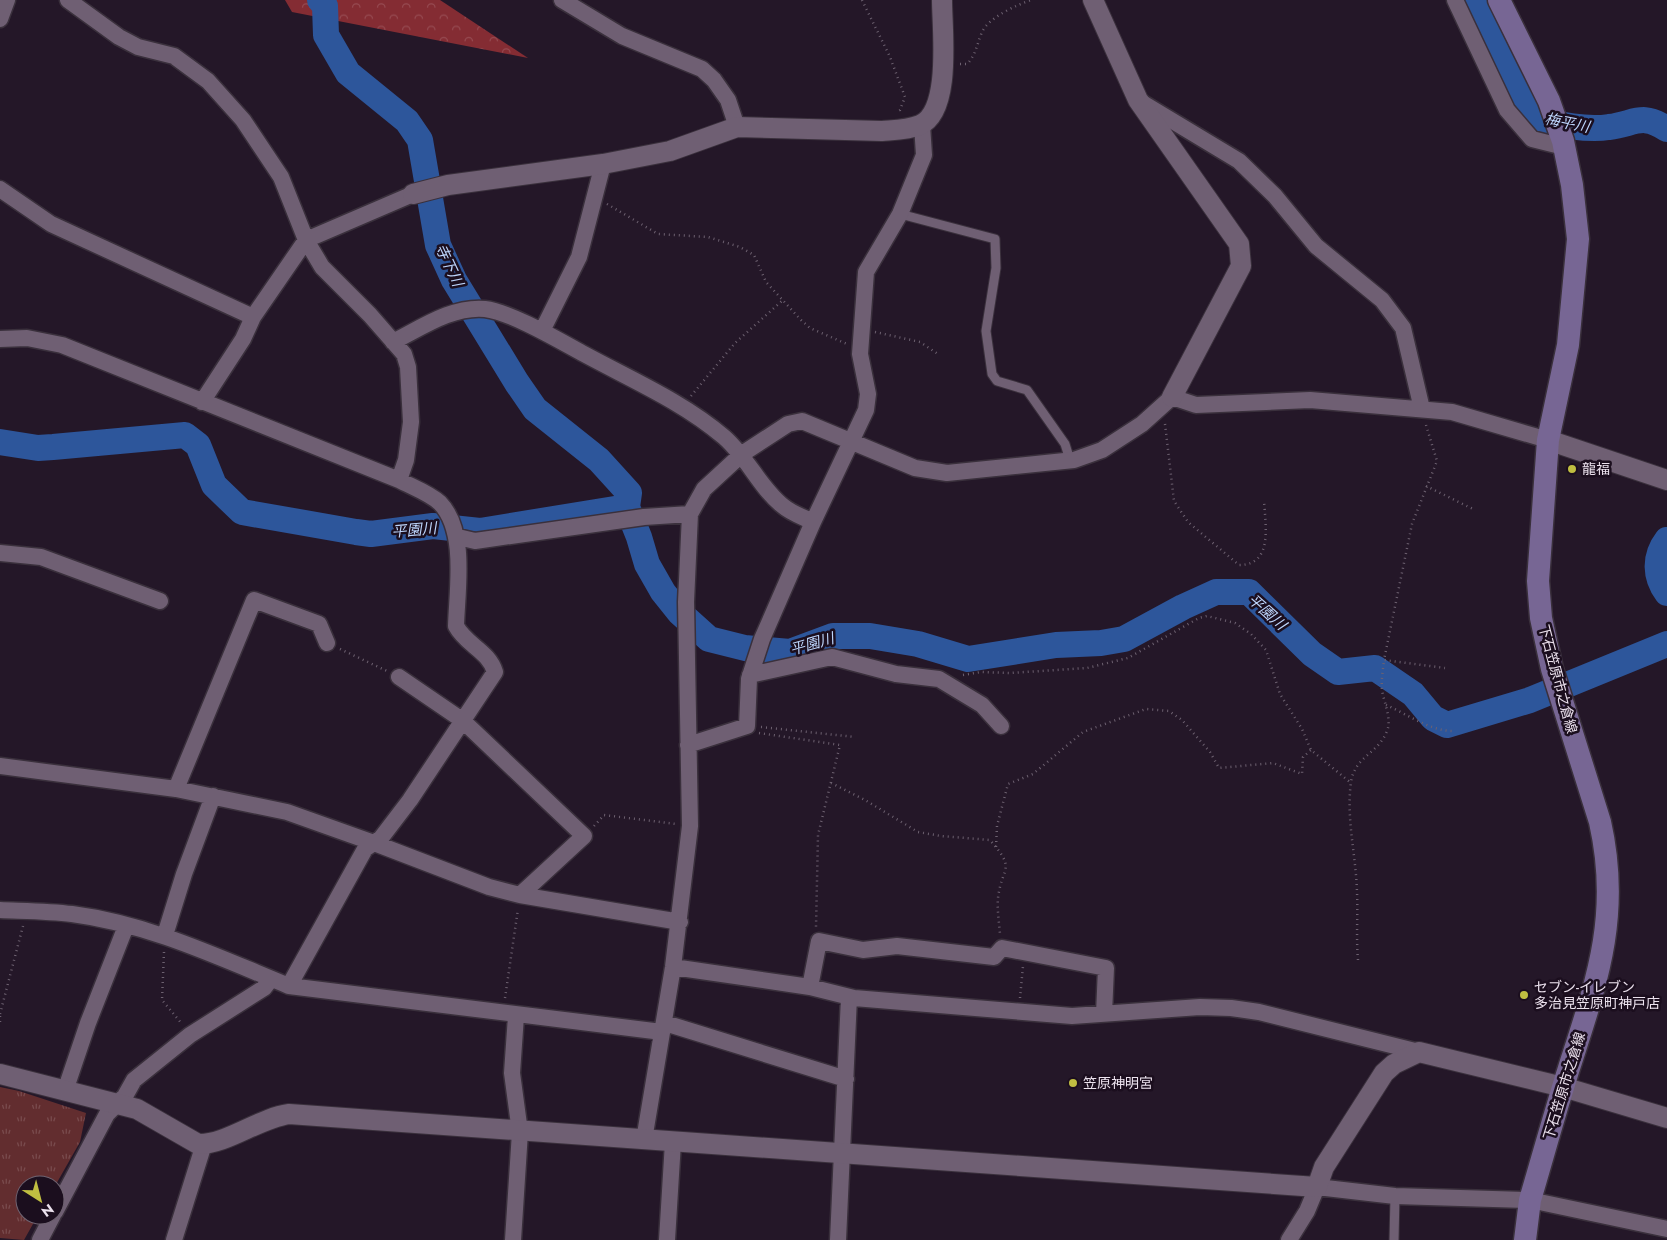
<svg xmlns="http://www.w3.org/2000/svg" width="1667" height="1240" font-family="Jost,'Noto Sans JP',sans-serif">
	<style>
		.forest { fill: url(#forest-crowns) }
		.park { fill: url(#park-tufts) }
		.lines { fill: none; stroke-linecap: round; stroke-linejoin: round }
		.river { stroke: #2d569b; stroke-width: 26 }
		.service-casing { stroke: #3a303c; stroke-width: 11 }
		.minor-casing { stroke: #3a303c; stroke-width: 19 }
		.tertiary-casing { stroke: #3a303c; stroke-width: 22 }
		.secondary-casing { stroke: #3a303c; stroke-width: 25 }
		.path { stroke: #6d6170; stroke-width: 2.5; stroke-dasharray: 1 4; stroke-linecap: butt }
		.service { stroke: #6f5f73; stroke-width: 9 }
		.minor { stroke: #6f5f73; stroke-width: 16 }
		.tertiary { stroke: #6f5f73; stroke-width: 20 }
		.secondary { stroke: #776694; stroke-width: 22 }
		.poi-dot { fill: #c0be41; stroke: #1b0e1e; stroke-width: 2 }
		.labels { text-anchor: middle; stroke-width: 5; stroke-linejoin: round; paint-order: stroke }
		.poi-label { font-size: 14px; fill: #ece2ee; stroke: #1b0e1e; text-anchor: start }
		.street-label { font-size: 14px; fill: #ece2ee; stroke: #1b0e1e }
		.water-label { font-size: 15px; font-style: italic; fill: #bdd5fc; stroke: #1b0e1e }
	</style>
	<defs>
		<pattern id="forest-crowns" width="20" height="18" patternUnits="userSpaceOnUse" patternTransform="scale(1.25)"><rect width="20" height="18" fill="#842c33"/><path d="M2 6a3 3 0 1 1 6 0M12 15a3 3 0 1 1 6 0" fill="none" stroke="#964a51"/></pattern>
		<pattern id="park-tufts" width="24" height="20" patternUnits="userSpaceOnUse" patternTransform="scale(1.25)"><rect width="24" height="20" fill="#622d2f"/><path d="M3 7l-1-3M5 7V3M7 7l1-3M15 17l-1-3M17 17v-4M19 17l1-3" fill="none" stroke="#794b4d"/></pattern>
	</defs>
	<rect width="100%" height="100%" fill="#241728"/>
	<!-- forest -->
	<path class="forest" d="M 285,0 L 440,0 L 528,58 L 292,12 Z"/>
	<!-- park -->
	<path class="park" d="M 0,1087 L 19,1091 L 86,1113 L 80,1142 L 55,1186 L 25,1185 L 25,1215 L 38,1215 L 24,1240 L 0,1238 Z"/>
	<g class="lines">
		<!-- river -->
		<path class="river" d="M 320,0 L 325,6 L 326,35 L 348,73 L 407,121 L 420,140 L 438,245 L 454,280 L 517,383 L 535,409 L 599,460 L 629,493 L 627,507
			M 1473,0 C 1484,23 1518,106 1538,117 C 1555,126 1590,130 1609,127 C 1635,124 1641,112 1667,129
			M 0,442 L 38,448 L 53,447 L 185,435 L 198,445 L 214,485 L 242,512 L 356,532 L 371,534 L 433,526 L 480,531 L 627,507
			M 627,507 L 639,537 L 647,564 L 663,592 L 679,612 L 709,639 L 745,648 L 790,652 L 833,636 L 870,636 L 918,644 L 968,659 L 1056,645 L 1101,643 L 1124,639 L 1183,607 L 1216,592 L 1249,592 L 1312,654 L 1338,672 L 1375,668 L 1413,694 L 1433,718 L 1447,725 L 1530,700 L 1667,644
			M 1667,540 C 1654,557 1655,577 1667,593"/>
		<defs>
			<path id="service" d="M 900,214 L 995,239 L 996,268 L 986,331 L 992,374 L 997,381 L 1027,390 L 1065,444 L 1070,460
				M 1394,1240 L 1395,1196"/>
			<path id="minor" d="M 68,0 L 119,37 L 138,47 L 174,56 L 208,81 L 243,120 L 281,177 L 306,240 L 322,267 L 370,315 L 404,354 L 408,367 L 411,422 L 406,460 L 399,480
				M 562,0 L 622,36 L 702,69 L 714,80 L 728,100 L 737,127
				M 1455,0 L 1507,110 L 1532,139 L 1564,147
				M 0,19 L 7,0
				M 1141,102 L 1239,161 L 1275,196 L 1316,246 L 1382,300 L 1403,328 L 1422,409
				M 0,189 L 51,224 L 253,317
				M 542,331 L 579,257 L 603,164
				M 0,339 L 27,338 L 62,345 L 399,480 C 412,487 429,493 440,503 C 467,531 457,590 456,626 C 466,645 489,651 495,672 L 410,800 L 381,838 L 365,849 L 289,986
				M 393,342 C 421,328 452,306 485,309 C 511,312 560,341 584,354 C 632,380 683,402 724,437 C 748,458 760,488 783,506 C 791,513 803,517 813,522
				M 202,402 L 243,339 L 253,317 L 306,240 L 413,194
				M 458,537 L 475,541 L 644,517 L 690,514
				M 0,553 L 41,557 L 160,601
				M 750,675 L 832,657 L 896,674 L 939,679 L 982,705 L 1001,726
				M 399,677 L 462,720 L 584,836 L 520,895
				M 688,745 L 747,726 L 749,679 L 762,639 L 813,522 L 866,410 L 868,394 L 860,354 L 866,272 L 900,214 L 924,155 L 922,125
				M 0,766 L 176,789 L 287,812 L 374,843 L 489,887 L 520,895 L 680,922
				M 176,789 L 254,600 L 319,624 L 327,643
				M 0,910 C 24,911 49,911 72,914 C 149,924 218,957 289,986 L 662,1032
				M 165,935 L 184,874 L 213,796
				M 673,967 L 810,987 L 854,998 L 1072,1016 L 1200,1007 L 1231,1008 L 1259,1012 L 1419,1052
				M 810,987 L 819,941 L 863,950 L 897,946 L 994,957 L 1002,948 L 1106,968 L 1104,1014
				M 665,1023 L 846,1079
				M 65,1091 L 88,1023 L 126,926
				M 644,1140 L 673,967 L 690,826 L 686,602 L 690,514 L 704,489 L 742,454 L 788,424 L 802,421 L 915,468 L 947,473 L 1074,460 L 1102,450 L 1142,424 L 1172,397 L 1196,405 L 1310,400 L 1452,412 L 1548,440
				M 55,1212 L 107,1114 L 125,1096 L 134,1080 L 190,1035 L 264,988 L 271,979
				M 40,1240 L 53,1215
				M 174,1240 L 204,1144
				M 513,1240 L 520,1132 L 512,1073 L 516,1016
				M 667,1240 L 673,1142
				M 838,1240 L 849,997
				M 1289,1240 L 1307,1211 L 1317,1187 L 1395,1196 L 1530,1200 L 1667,1229"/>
			<path id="tertiary" d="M 1093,0 L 1138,100 L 1239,244 L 1241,266 L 1172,397
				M 413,194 L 448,185 L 603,164 L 670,151 L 737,127 L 882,131 C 894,130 908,130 920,125 C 952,111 942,29 942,0
				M 1548,440 L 1667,480
				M 0,1074 L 137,1109 L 198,1144 C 226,1145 259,1118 289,1114 L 1317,1187 L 1324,1167 L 1384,1073 L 1394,1064 L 1419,1052 L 1563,1087 L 1667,1118"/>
			<path id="secondary" d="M 1499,0 L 1549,101 L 1563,141 L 1572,185 L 1578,239 L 1568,345 L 1548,440 L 1538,581 L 1541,618 L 1552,669 L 1600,822 C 1621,915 1597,981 1569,1068 C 1555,1112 1543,1156 1530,1200 L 1525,1240"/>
		</defs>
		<!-- service casing -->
		<use href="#service" class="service-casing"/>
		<!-- minor casing -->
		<use href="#minor" class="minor-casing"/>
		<!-- tertiary casing -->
		<use href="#tertiary" class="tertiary-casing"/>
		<!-- secondary casing -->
		<use href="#secondary" class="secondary-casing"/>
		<!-- path -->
		<path class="path" d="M 862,0 L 890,57 L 905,97 L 900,110 L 896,112
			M 960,64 L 967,64 C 976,55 977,44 982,32 C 989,17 1017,5 1031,0
			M 607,204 L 658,234 L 708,237 L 740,247 L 754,255 L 766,282 L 801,320 L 810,328 L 847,344
			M 875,332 L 920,342 L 938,354
			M 691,396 L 735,343 L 783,300
			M 1165,424 L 1174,501 L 1188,522 L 1239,565 C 1274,565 1265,524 1264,500
			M 1426,425 L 1437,461 L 1412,524 L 1384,660 L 1445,668
			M 1426,486 L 1473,509
			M 340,649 L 387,671
			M 963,675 L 981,672 L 1010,673 L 1087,668 L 1128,658 L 1199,618 L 1207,616 L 1235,623 L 1251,634 L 1266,650 L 1280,694 L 1302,729 L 1311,750 L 1351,783
			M 1386,705 C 1407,714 1430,731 1453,731
			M 761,727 L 855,737
			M 759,733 L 840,745 L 818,835 L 816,927
			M 831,783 L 865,800 L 918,832 L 941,836 L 990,840 C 1017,871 1002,865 998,898 C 997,909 999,922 1000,934
			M 594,826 L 604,815 L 676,824
			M 996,847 L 997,826 L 1008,784 L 1033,774 L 1083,732 L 1146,709 L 1169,711 L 1182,720 L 1210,752 L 1219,768 L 1273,763 L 1302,774 L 1303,757 L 1311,750
			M 164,952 L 162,1000 L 182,1024
			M 1358,960 C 1356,937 1358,915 1357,892 C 1356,855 1346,819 1351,782 C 1355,756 1378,754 1387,731 C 1392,719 1384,703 1382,690 C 1381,680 1383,670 1384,660
			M 505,998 L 518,909
			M 1020,998 L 1023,966
			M 0,1014 L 23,926
			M 0,1016 L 0,1022"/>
		<!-- service -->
		<use href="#service" class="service"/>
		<!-- minor -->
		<use href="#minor" class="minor"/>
		<!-- tertiary -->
		<use href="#tertiary" class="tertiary"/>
		<!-- secondary -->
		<use href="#secondary" class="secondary"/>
	</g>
	<!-- markers -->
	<g class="poi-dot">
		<circle cx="1572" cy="469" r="5"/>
		<circle cx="1524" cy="995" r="5"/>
		<circle cx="1073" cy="1083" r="5"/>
	</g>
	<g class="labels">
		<!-- poi labels -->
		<g class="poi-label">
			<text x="1582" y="474">龍福</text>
			<text x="1534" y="992">セブン-イレブン<tspan x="1534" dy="16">多治見笠原町神戸店</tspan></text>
			<text x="1083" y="1088">笠原神明宮</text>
		</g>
		<!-- street labels -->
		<g class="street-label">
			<text transform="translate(1558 679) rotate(75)" y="5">下石笠原市之倉線</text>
			<text transform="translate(1564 1086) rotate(-73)" y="5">下石笠原市之倉線</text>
		</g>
		<!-- water labels -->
		<g class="water-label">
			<text transform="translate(1567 123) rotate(11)" y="5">梅平川</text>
			<text transform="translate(449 265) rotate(65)" y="5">寺下川</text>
			<text transform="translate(414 530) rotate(-5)" y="5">平園川</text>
			<text transform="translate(1267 612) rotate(42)" y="5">平園川</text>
			<text transform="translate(812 644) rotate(-16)" y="5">平園川</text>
		</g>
	</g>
	<!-- north arrow -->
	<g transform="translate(40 1200) rotate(144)"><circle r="24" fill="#1b0e1e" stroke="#6f6371"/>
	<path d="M0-4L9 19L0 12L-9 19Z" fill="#c0be41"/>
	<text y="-8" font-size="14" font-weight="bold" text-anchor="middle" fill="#ece2ee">N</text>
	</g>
</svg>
